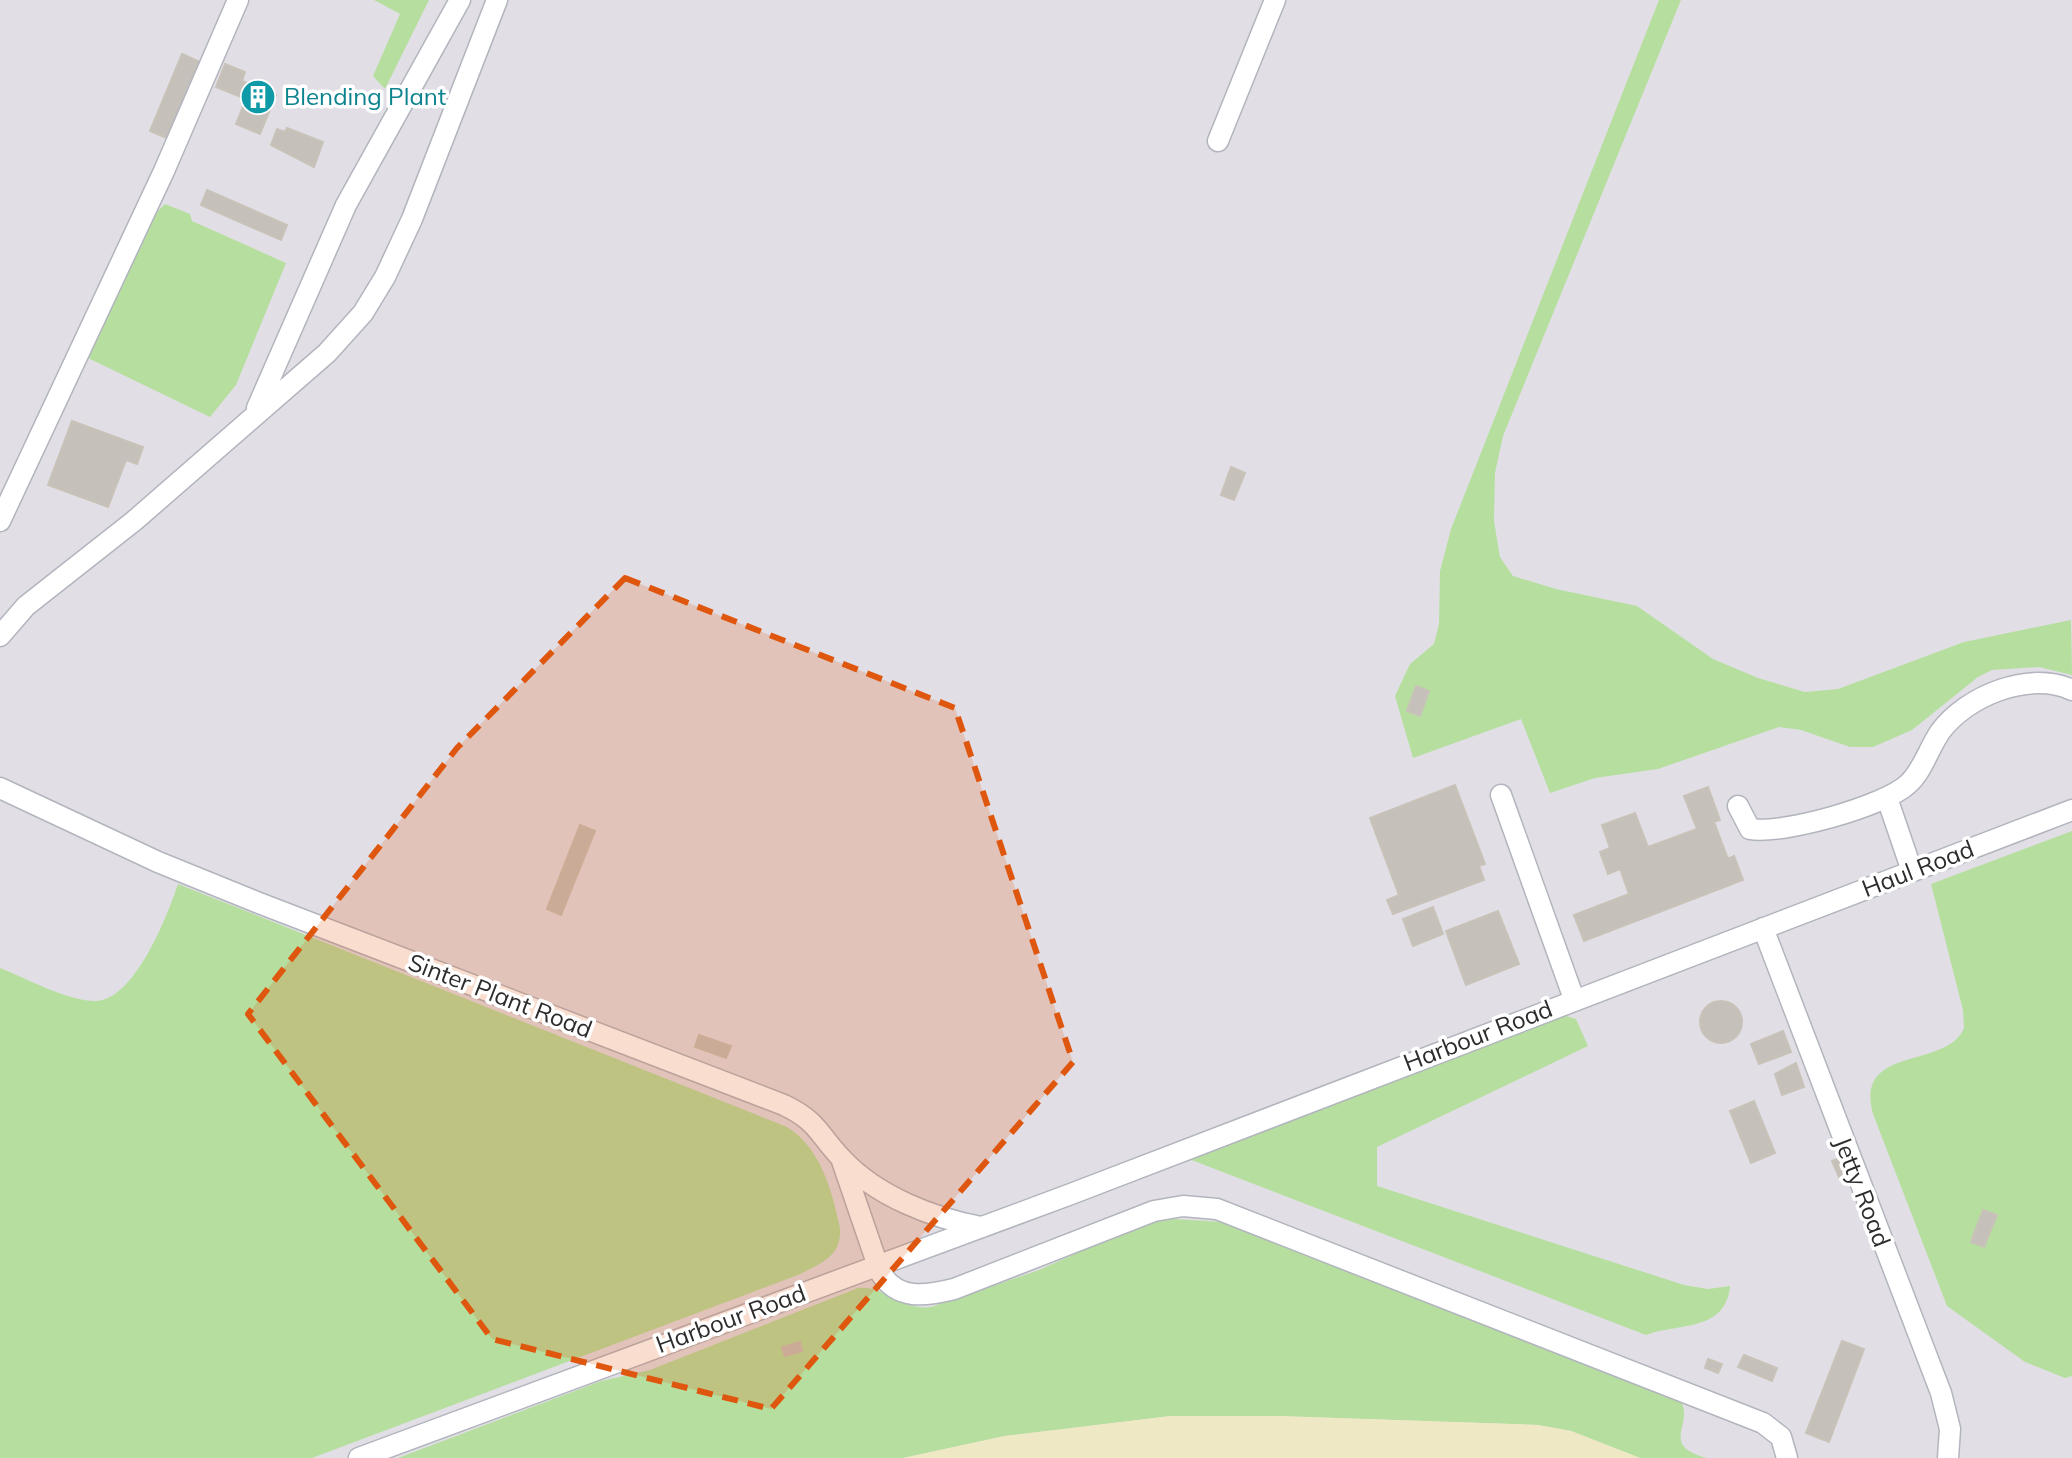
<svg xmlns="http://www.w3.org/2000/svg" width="2072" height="1458" font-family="Mulish,sans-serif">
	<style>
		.industrial { fill: #e1dfe5 }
		.green { fill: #b6df9f }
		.sand { fill: #efe8c4 }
		.building { fill: #c5c1ba; stroke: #c8c2b8; stroke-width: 2 }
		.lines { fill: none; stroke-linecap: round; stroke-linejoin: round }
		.minor-casing { stroke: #b2b5be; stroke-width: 23 }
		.minor { stroke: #fff; stroke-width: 20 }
		.marked { fill: #df570e; fill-opacity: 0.2; stroke: #df570e; stroke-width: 6; stroke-dasharray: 16 10; stroke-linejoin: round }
		.labels { text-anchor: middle; stroke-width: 7; stroke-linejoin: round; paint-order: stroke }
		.culture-label { font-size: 24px; fill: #0d838f; stroke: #fff; text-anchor: start }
		.street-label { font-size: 24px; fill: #2c2c2c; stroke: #fff }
	</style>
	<rect width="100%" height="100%" fill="#ece6df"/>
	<!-- industrial -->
	<path class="industrial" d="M 0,0 L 2072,0 L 2072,1458 L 1640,1458 L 1571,1431 L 1538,1425 L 1277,1416 L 1171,1416 L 1005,1436 L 903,1458 L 0,1458 Z"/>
	<!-- green -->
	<path class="green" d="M 374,0 L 429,0 L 385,89 L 373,76 L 400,14 Z
		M 1659,0 L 1681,0 L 1503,436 L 1495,473 L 1494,521 L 1500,557 L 1513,576 L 1556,589 L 1637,606 L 1713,659 L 1758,678 L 1805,692 L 1838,689 L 1964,642 L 2071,620 L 2072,675 L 2039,667 L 1992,670 L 1978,677 L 1912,730 L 1873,747 L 1850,747 L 1801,730 L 1779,727 L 1658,769 L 1595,778 L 1550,793 L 1521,719 L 1413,758 L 1395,696 L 1410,664 L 1434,644 L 1439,624 L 1440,571 L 1451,529 Z
		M 165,204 L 190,214 L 192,221 L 286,263 L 236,385 L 210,417 L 88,358 L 154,215 Z
		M 2072,831 L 2072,1376 L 2065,1378 L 2025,1362 L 1947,1306 L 1873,1114 C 1854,1044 1947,1070 1964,1028 L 1963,1010 L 1931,884 Z
		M 178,884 L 787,1127 C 821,1148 832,1191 840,1228 C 842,1257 820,1264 798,1275 L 312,1458 L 0,1458 L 0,968 C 28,979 63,999 93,1001 C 133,1004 167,917 178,884 Z
		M 1563,1015 L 1576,1019 L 1588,1046 L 1377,1147 L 1377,1186 L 1684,1285 L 1708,1289 L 1730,1286 C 1726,1332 1678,1323 1646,1335 L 1189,1159 Z
		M 1174,1219 L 1223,1222 L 1679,1398 C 1697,1423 1657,1445 1707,1458 L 1640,1458 L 1571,1431 L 1538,1425 L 1277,1416 L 1171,1416 L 1005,1436 L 903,1458 L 398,1458 L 601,1381 L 650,1370 L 858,1288 C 884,1285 902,1311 931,1307 L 1039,1270 L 1139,1225 Z"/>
	<!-- sand -->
	<path class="sand" d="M 1171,1416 L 1277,1416 L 1538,1425 L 1571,1431 L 1640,1458 L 903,1458 L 1005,1436 Z"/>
	<!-- building -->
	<path class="building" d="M 182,54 L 200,62 L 169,139 L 150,131 Z
		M 225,64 L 245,72 L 242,81 L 276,95 L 260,134 L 236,124 L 246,99 L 216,87 Z
		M 287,128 L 323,142 L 314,167 L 271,145 L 277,129 L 285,132 Z
		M 207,190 L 287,225 L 281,240 L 201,205 Z
		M 72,421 L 143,447 L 137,464 L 126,460 L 108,507 L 48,485 Z
		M 1231,467 L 1245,473 L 1234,500 L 1221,495 Z
		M 1416,686 L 1429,691 L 1420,716 L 1407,711 Z
		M 1455,785 L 1485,864 L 1479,866 L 1484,880 L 1393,914 L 1387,900 L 1399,895 L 1370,818 Z
		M 1708,787 L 1720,820 L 1714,822 L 1728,859 L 1734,856 L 1743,880 L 1584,941 L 1574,915 L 1629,894 L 1620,869 L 1608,874 L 1600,852 L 1610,848 L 1602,825 L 1635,813 L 1648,847 L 1697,829 L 1684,796 Z
		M 580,825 L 595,831 L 561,915 L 547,909 Z
		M 1433,907 L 1443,934 L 1413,946 L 1403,919 Z
		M 1498,911 L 1519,964 L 1466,985 L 1446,931 Z
		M1700 1022a21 21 0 1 1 42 0a21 21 0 1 1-42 0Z
		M 1783,1031 L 1791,1052 L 1759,1064 L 1751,1044 Z
		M 699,1035 L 731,1046 L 726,1058 L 695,1047 Z
		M 1796,1063 L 1804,1087 L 1782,1095 L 1775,1074 Z
		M 1754,1101 L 1775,1153 L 1751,1163 L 1730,1111 Z
		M 1839,1158 L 1846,1175 L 1839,1177 L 1832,1161 Z
		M 1983,1210 L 1997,1215 L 1984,1247 L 1971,1242 Z
		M 1842,1341 L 1864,1349 L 1829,1442 L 1806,1433 Z
		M 800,1342 L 802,1351 L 785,1356 L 782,1347 Z
		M 1744,1355 L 1777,1368 L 1772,1381 L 1738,1367 Z
		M 1708,1359 L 1722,1364 L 1718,1373 L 1705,1368 Z"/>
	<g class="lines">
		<defs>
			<path id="minor" d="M 1218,141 L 1275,0
				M 257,408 L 346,205 L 460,0
				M 0,521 L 164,171 L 238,0
				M 0,636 L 26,606 L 134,521 L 327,353 L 363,313 L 385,277 L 412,219 L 497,0
				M 0,788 L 158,862 L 259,903 L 784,1105 C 819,1122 818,1134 842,1159 C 876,1196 933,1218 981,1227
				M 1501,795 L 1574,999
				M 1887,798 L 1912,871
				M 1738,806 L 1750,829 C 1781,835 1885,806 1908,784 C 1922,772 1929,748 1940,732 C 1966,696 2030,670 2072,690
				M 1763,928 L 1941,1393 L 1950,1429 L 1948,1458
				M 841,1158 L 880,1272 C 897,1301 926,1296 954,1289 L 1154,1211 L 1183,1206 L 1217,1209 L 1763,1423 L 1781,1437 L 1787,1458
				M 359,1458 L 1071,1194 L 2072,810"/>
		</defs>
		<!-- minor casing -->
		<use href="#minor" class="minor-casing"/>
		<!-- minor -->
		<use href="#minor" class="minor"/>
	</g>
	<!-- marked area -->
	<path class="marked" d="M 625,578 L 955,708 L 1073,1062 L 771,1409 L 492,1339 L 248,1014 L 457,748 Z"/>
	<!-- icons -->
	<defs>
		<symbol id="building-disc" viewBox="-11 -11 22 22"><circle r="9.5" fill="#0f9aa8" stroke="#fff"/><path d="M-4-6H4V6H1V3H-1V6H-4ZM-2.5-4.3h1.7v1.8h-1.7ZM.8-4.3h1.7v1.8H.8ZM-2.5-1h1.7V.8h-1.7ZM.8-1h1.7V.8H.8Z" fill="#fff"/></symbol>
	</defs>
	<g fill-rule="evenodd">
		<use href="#building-disc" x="238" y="77" width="40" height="40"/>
	</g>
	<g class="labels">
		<!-- culture labels -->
		<g class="culture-label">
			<text x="284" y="105">Blending Plant</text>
		</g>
		<!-- street labels -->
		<g class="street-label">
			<text transform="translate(1918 869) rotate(-21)" y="8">Haul Road</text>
			<text transform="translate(500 996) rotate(21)" y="8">Sinter Plant Road</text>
			<text transform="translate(1478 1036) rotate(-21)" y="8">Harbour Road</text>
			<text transform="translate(1862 1192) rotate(69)" y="8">Jetty Road</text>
			<text transform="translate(731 1319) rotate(-20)" y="8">Harbour Road</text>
		</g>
	</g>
</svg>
